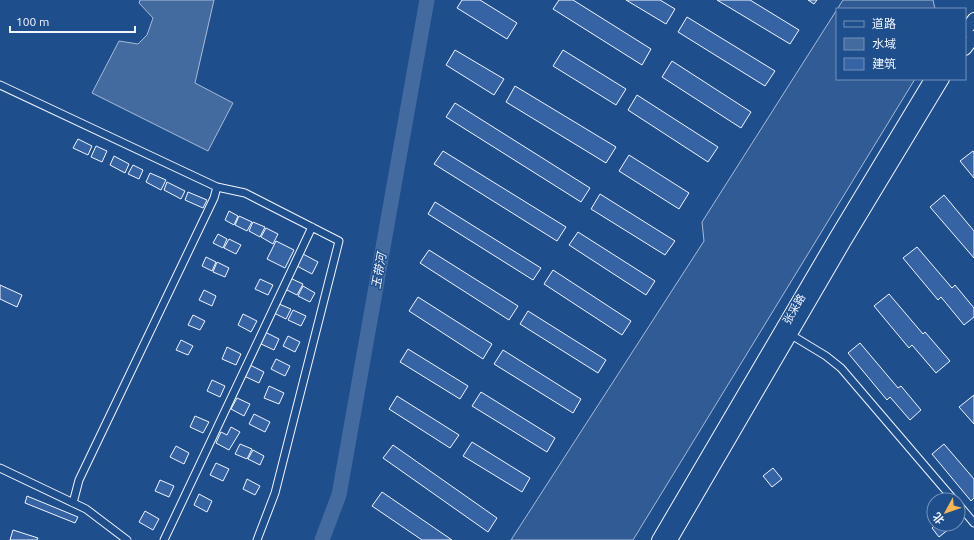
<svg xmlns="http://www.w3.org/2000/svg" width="974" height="540" font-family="Ubuntu,'Noto Sans SC',sans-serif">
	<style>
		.built { fill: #305b95; stroke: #a8bbd7 }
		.water { fill: #446ba0; stroke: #a8bbd7 }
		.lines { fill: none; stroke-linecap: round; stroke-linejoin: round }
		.river { stroke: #446ba0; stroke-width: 15 }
		.building { fill: #3563a3; stroke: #f2f6ff }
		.street-casing { stroke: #f2f6ff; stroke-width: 9 }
		.primary-casing { stroke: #f2f6ff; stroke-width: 14 }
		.street { stroke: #1f4e8c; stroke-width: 7 }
		.primary { stroke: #1f4e8c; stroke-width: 12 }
		.labels { text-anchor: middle; stroke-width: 3; stroke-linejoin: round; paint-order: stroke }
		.street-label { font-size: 11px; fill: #f2f6ff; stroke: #1f4e8c }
		.water-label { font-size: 12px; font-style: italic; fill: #f2f6ff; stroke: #1f4e8c }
	</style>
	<rect width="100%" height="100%" fill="#1f4e8c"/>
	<!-- built -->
	<path class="built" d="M 843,0 L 933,0 L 935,9 L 837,9 L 837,79 L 915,79 L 633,540 L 511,540 L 704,241 L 702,222 Z"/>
	<!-- water -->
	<path class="water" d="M 140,0 L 214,0 L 195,83 L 233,103 L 208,151 L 92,93 L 119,41 L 138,44 L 147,35 L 153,18 L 139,3 Z"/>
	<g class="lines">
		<!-- river -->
		<path class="river" d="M 322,540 L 339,495 L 427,0"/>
	</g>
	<!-- building -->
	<path class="building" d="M 462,0 L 480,0 L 517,23 L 507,39 L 457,8 Z
		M 559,0 L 573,0 L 651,49 L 642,65 L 553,9 Z
		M 626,0 L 660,0 L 675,9 L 666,24 Z
		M 717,0 L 750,0 L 799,30 L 790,44 Z
		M 808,0 L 817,0 L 814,4 Z
		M 687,17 L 775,71 L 765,86 L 678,32 Z
		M 455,50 L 504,79 L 494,95 L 446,65 Z
		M 563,50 L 626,89 L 616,105 L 553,66 Z
		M 672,61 L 751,112 L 741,128 L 662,77 Z
		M 515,86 L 616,147 L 606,163 L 506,102 Z
		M 637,95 L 718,147 L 708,162 L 628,110 Z
		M 455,103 L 590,188 L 581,202 L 446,117 Z
		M 78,139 L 92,146 L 88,155 L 73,148 Z
		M 96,146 L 107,151 L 102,162 L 91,157 Z
		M 443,151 L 566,227 L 557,241 L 434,164 Z
		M 973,151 L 974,153 L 974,178 L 960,161 Z
		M 629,155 L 689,193 L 679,209 L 619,171 Z
		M 114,156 L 129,164 L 125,173 L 110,165 Z
		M 133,165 L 143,170 L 139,179 L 128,174 Z
		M 150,173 L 166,180 L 161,190 L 146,182 Z
		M 167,182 L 185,191 L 181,199 L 164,190 Z
		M 188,192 L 207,200 L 203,208 L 185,200 Z
		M 600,194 L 675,241 L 665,255 L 591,209 Z
		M 944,195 L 974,231 L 974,258 L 930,207 Z
		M 435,202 L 541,268 L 533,280 L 428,214 Z
		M 229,211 L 238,216 L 234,225 L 225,220 Z
		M 239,216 L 252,222 L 247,231 L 235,225 Z
		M 253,222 L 265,227 L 260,237 L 249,231 Z
		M 266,228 L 278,234 L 273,244 L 261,237 Z
		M 578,232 L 655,281 L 646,295 L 569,245 Z
		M 218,234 L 227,239 L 223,248 L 213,243 Z
		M 229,239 L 241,245 L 236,254 L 224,248 Z
		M 276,241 L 294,250 L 285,268 L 267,259 Z
		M 917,247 L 952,288 L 955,285 L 974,308 L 974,317 L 964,325 L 941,297 L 938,300 L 903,258 Z
		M 429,250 L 518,306 L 509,320 L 420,263 Z
		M 303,254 L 318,262 L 312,274 L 297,266 Z
		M 206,257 L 216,262 L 212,271 L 202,266 Z
		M 217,262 L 229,268 L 225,277 L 213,272 Z
		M 553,270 L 631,321 L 622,335 L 544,284 Z
		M 290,278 L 303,284 L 297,295 L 285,289 Z
		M 260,279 L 273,285 L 268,295 L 255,289 Z
		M 0,285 L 22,295 L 17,307 L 0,299 Z
		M 303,286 L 315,293 L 310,302 L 298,296 Z
		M 204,290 L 216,296 L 212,306 L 199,300 Z
		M 889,294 L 923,334 L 925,332 L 950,361 L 936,373 L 912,345 L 909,348 L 874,306 Z
		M 418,297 L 492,344 L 483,359 L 409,311 Z
		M 279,304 L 291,309 L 286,319 L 274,313 Z
		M 293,310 L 306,316 L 301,326 L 288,320 Z
		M 528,311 L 606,360 L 598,373 L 520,324 Z
		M 243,314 L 257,321 L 251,332 L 238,325 Z
		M 193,315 L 205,321 L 200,330 L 188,325 Z
		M 265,332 L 279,339 L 274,350 L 259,343 Z
		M 288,336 L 300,342 L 295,352 L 283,346 Z
		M 181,340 L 193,346 L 188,355 L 176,350 Z
		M 860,343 L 898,388 L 901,386 L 921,410 L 910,420 L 890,397 L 887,400 L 848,353 Z
		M 227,347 L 241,354 L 236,365 L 222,359 Z
		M 408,349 L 468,386 L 460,399 L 400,362 Z
		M 503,350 L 581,399 L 573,413 L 494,364 Z
		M 276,359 L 290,366 L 285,376 L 271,369 Z
		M 250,365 L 264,372 L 259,383 L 244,376 Z
		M 212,380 L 225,386 L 220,397 L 207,391 Z
		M 269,386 L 284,393 L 279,404 L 264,398 Z
		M 481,392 L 555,438 L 547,452 L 472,406 Z
		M 974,395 L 974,424 L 959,407 Z
		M 397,396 L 459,435 L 450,448 L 389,409 Z
		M 237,398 L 250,404 L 244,416 L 231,409 Z
		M 254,414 L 270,422 L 265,432 L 249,424 Z
		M 195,416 L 209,422 L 203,433 L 190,427 Z
		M 231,427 L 240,432 L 229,450 L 216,443 L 221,432 L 227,435 Z
		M 472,442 L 530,478 L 522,492 L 463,456 Z
		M 240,444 L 252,449 L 247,459 L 235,454 Z
		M 944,444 L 974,479 L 974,498 L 971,501 L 932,454 Z
		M 393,445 L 497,518 L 488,532 L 383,458 Z
		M 176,446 L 189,453 L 184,464 L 170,457 Z
		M 253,450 L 264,456 L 260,465 L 248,459 Z
		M 216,463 L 229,469 L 223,481 L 210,475 Z
		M 773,468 L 782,479 L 772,487 L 763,476 Z
		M 247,479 L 260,486 L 255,495 L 243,489 Z
		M 160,480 L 174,486 L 169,497 L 155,491 Z
		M 382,492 L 452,540 L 422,540 L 372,506 Z
		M 199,494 L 212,501 L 207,512 L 194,505 Z
		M 27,496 L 78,517 L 75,523 L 25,503 Z
		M 145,511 L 159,519 L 153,530 L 139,522 Z
		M 936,524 L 954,524 L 954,525 L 939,537 L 932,528 Z
		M 13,530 L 38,538 L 37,540 L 10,540 Z"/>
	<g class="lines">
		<defs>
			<path id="street" d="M 0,85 L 217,187 L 245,193 L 339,241 L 275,493 L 257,540
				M 788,333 L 826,356 L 841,368 L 954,500
				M 0,468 L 86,509 L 127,540
				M 73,503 L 79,480 L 214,198 L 217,187
				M 958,504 L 974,523
				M 164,540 L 312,227"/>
			<path id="primary" d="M 965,31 L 974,19
				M 965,49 L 974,37
				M 658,540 L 835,238 L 931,79
				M 671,540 L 844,243 L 943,79"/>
		</defs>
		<!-- street casing -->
		<use href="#street" class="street-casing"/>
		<!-- primary casing -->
		<use href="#primary" class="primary-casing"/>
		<!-- street -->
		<use href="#street" class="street"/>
		<!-- primary -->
		<use href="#primary" class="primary"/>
	</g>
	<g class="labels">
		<!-- street labels -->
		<g class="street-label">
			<text transform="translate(794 309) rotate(-60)" y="4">张采路</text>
		</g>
		<!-- water labels -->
		<g class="water-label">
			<text transform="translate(379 271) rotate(-80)" y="4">玉带河</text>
		</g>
	</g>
	<!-- legend -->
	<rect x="836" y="8" width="130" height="72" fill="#1f4e8c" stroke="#7391ba"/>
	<rect x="844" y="21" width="20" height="6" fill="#1f4e8c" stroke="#7391ba"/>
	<text x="872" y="28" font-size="12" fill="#f2f6ff">道路</text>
	<rect x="844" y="38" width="20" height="12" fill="#446ba0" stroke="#7391ba"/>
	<text x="872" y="48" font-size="12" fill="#f2f6ff">水域</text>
	<rect x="844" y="58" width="20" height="12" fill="#3563a3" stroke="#7391ba"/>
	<text x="872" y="68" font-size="12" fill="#f2f6ff">建筑</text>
	<!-- north arrow -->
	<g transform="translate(946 512) rotate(230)"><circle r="19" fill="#1f4e8c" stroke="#7391ba"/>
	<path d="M0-3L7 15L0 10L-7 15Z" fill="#ffb74d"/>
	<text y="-6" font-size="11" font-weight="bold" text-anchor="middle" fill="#f2f6ff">北</text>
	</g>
	<!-- scale -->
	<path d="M10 26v6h125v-6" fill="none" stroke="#f2f6ff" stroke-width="2"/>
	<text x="16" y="26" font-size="12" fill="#f2f6ff" stroke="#1f4e8c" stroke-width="3" paint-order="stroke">100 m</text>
</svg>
